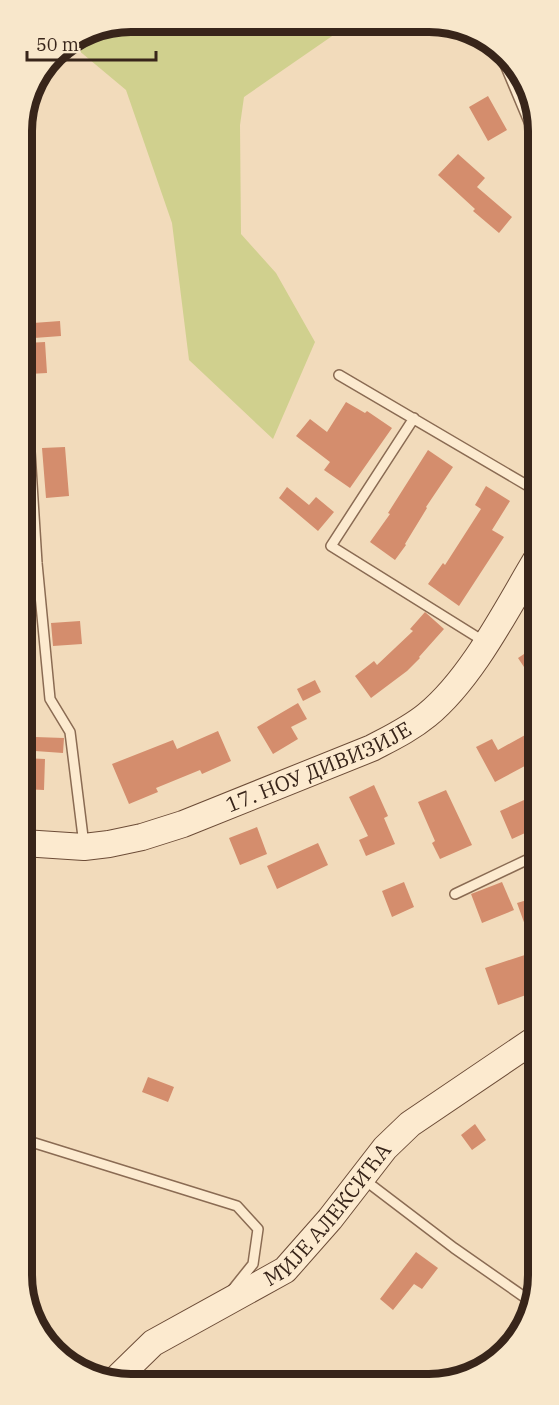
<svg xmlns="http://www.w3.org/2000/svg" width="559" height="1405" font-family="'IBM Plex Serif',serif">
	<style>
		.green { fill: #d0d08e }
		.building { fill: #d48d6d }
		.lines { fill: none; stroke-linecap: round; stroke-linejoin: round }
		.lane-casing { stroke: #8a6b53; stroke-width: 12 }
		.street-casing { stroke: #8a6b53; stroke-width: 21 }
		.secondary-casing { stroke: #6c4c37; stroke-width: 28 }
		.lane { stroke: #fceacf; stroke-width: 9 }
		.street { stroke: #fceacf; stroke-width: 18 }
		.secondary { stroke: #fceacf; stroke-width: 26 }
		.labels { text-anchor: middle; stroke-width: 4.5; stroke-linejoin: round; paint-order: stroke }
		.street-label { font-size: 21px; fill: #38251a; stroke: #f8e7cb }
		.rim { fill: none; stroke: #38251a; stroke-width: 8 }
	</style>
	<rect width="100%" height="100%" fill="#f2dbbb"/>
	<!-- green -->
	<path class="green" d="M 131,21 L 351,23 L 244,97 L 240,125 L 241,234 L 276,273 L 315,342 L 273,439 L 189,360 L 172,223 L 126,90 L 71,44 Z"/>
	<!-- building -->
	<path class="building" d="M 488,96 L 507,130 L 488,141 L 469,107 Z
		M 458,154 L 485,178 L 477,187 L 512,217 L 499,233 L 473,211 L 475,209 L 438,175 Z
		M 60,321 L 61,336 L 34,338 L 33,323 Z
		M 45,342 L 47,373 L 29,374 L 26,343 Z
		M 346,402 L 365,413 L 367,411 L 392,428 L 350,488 L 324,470 L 330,462 L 296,436 L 310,419 L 327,432 Z
		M 65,447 L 69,496 L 46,498 L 42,448 Z
		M 428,450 L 453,467 L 426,507 L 427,508 L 405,544 L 406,545 L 395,560 L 370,542 L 390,514 L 388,513 Z
		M 486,486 L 510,501 L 492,530 L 504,537 L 459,606 L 428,584 L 443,563 L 445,565 L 481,509 L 475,505 Z
		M 287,487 L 309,505 L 316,497 L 334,512 L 318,531 L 279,498 Z
		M 425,612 L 444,629 L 419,657 L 420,658 L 407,671 L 371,698 L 355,676 L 374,661 L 377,665 L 413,631 L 410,629 Z
		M 80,621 L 82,644 L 53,646 L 51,623 Z
		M 536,646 L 536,663 L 526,670 L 518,658 Z
		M 315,680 L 321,692 L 303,701 L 297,689 Z
		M 298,703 L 307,719 L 291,727 L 298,739 L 273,754 L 257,727 Z
		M 536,729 L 536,760 L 495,782 L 476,747 L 492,739 L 498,750 Z
		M 218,731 L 231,761 L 202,774 L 200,770 L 156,788 L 158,792 L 129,804 L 112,764 L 173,740 L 177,749 Z
		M 35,737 L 64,738 L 63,753 L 35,751 Z
		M 23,758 L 45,759 L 44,790 L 23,789 Z
		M 374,785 L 388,816 L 384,818 L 395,844 L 366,856 L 359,840 L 368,836 L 349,797 Z
		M 446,790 L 472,845 L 440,859 L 432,843 L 435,841 L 418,802 Z
		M 524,800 L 536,828 L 512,839 L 500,811 Z
		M 257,827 L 267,854 L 240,865 L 229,838 Z
		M 318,843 L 328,865 L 277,889 L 267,866 Z
		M 404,882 L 414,907 L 392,917 L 382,891 Z
		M 502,882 L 514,910 L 482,923 L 471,894 Z
		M 537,897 L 537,921 L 525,925 L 517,903 Z
		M 537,951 L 537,991 L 498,1005 L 485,968 Z
		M 148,1077 L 174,1087 L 168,1102 L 142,1092 Z
		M 475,1124 L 486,1140 L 472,1150 L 461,1135 Z
		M 416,1252 L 438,1268 L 422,1289 L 414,1284 L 393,1310 L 380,1299 Z"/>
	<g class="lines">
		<defs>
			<path id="lane" d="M 339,375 L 535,490
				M 414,418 L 331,546 L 485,642
				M 28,420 L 37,563 L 50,699 L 70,732 L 84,845
				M 455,894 L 537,855
				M 25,1140 L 237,1206 L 258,1229 L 253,1264 L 233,1289
				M 362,1178 L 454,1248 L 530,1301"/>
			<path id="street" d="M 505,53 L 534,122"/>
			<g id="secondary">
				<path id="s1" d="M 23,843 L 84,847 L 109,844 L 142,837 L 183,824 L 372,748 C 391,738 410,729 427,715 C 472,678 506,610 536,560"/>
				<path id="s2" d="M 113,1382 L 153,1343 L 285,1270 L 330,1219 L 385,1148 L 410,1124 L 537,1038"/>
			</g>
		</defs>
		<!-- lane casing -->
		<use href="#lane" class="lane-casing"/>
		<!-- street casing -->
		<use href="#street" class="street-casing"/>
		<!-- secondary casing -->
		<use href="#secondary" class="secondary-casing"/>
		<!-- lane -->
		<use href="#lane" class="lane"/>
		<!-- street -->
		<use href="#street" class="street"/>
		<!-- secondary -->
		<use href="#secondary" class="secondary"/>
	</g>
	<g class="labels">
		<!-- street labels -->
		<g class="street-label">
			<text dy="7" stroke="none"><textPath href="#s1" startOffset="310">17. НОУ ДИВИЗИЈЕ</textPath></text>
			<text dy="7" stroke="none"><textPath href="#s2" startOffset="276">МИЈЕ АЛЕКСИЋА</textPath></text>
		</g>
	</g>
	<!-- crop -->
	<path d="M0 0H559V1405H0ZM131 32H429A99 99 0 0 1 528 131V1275A99 99 0 0 1 429 1374H131A99 99 0 0 1 32 1275V131A99 99 0 0 1 131 32Z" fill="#f8e7cb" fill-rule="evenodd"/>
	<path class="rim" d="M131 32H429A99 99 0 0 1 528 131V1275A99 99 0 0 1 429 1374H131A99 99 0 0 1 32 1275V131A99 99 0 0 1 131 32Z"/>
	<!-- scale -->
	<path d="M27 51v9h129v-9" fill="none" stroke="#38251a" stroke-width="3"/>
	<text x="36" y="51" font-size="18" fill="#38251a" stroke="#f8e7cb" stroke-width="4.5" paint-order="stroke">50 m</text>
</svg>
